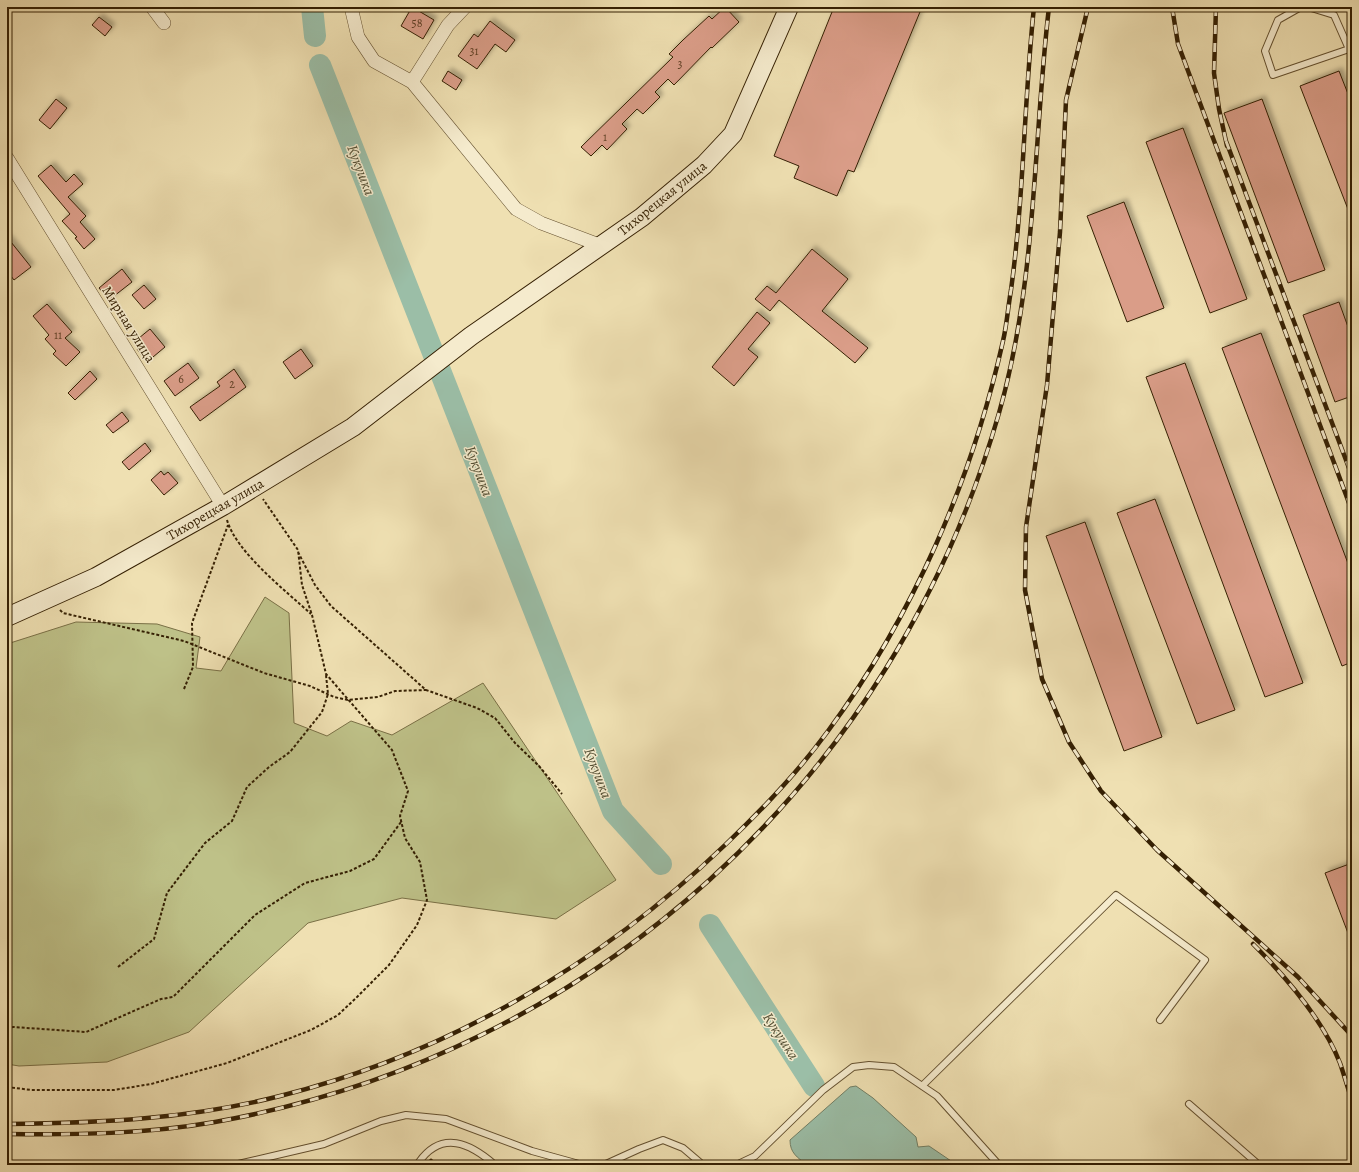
<svg xmlns="http://www.w3.org/2000/svg" width="1359" height="1172" font-family="Alegreya,serif">
	<style>
		.green { fill: #bec188; stroke: #7a7046 }
		.water { fill: #9bbea7; stroke: #727f65 }
		.lines { fill: none; stroke-linecap: round; stroke-linejoin: round }
		.river { stroke: #9bbea7; stroke-width: 22 }
		.building { fill: #da9d88; stroke: #352003; filter: url(#shadow) }
		.lane-casing { stroke: #64502f; stroke-width: 8 }
		.street-casing { stroke: #64502f; stroke-width: 14 }
		.secondary-casing { stroke: #352003; stroke-width: 20 }
		.path { stroke: #352003; stroke-width: 2; stroke-dasharray: 3 2; stroke-linecap: butt }
		.lane { stroke: #f5ebcd; stroke-width: 6 }
		.street { stroke: #f5ebcd; stroke-width: 13 }
		.secondary { stroke: #f5ebcd; stroke-width: 18 }
		.rail-casing { stroke: #352003; stroke-width: 4.5 }
		.rail { stroke: #f5ebcd; stroke-width: 3; stroke-dasharray: 9; stroke-linecap: butt }
		.labels { text-anchor: middle; stroke-width: 3; stroke-linejoin: round; paint-order: stroke }
		.number-label { font-size: 12px; fill: #5e3f24 }
		.street-label { font-size: 14px; fill: #352003; stroke: #f5ebcd }
		.water-label { font-size: 15px; font-style: italic; fill: #544f34; stroke: #f5ebcd }
	</style>
	<defs>
		<filter id="shadow"><feDropShadow dx="3.5" dy="-3.5" stdDeviation="2" flood-color="#0004"/></filter>
	</defs>
	<rect width="100%" height="100%" fill="#efe0b2"/>
	<filter id="stains"><feTurbulence type="fractalNoise" baseFrequency=".005" numOctaves="4"/><feColorMatrix values="0 0 0 0 .2 0 0 0 0 .09 0 0 0 0 .02 0 0 0 .5 -.17"/></filter>
	<radialGradient id="worn" r=".72"><stop offset=".6" stop-color="#630" stop-opacity="0"/><stop offset="1" stop-color="#630" stop-opacity=".3"/></radialGradient>
	<!-- green -->
	<path class="green" d="M 265,597 L 289,613 L 294,723 L 327,736 L 351,721 L 392,735 L 483,683 L 616,880 L 556,919 L 402,898 L 308,923 L 189,1032 L 107,1062 L 19,1066 L 7,1064 L 7,644 L 76,622 L 157,624 L 200,637 L 196,668 L 221,671 Z"/>
	<!-- water -->
	<path class="water" d="M 856,1086 L 873,1098 L 916,1137 L 918,1147 L 929,1146 L 957,1165 L 807,1165 C 797,1157 790,1153 790,1140 L 850,1087 Z"/>
	<g class="lines">
		<!-- river -->
		<path class="river" d="M 312,7 L 315,36
			M 320,65 L 613,811 L 661,864
			M 710,925 L 814,1086"/>
	</g>
	<!-- building -->
	<path class="building" d="M 412,7 L 434,20 L 423,39 L 401,26 Z
		M 725,7 L 739,22 L 712,48 L 711,47 L 674,85 L 668,79 L 655,92 L 660,97 L 643,114 L 637,109 L 622,124 L 627,129 L 607,150 L 602,145 L 591,156 L 581,147 L 673,57 L 669,54 L 683,40 L 709,16 L 712,19 Z
		M 834,7 L 922,7 L 854,172 L 848,170 L 837,196 L 794,178 L 799,166 L 774,156 Z
		M 99,17 L 112,27 L 105,36 L 92,25 Z
		M 490,21 L 515,40 L 506,52 L 495,44 L 477,69 L 458,56 L 474,34 L 478,37 Z
		M 448,71 L 462,80 L 456,90 L 442,81 Z
		M 1339,71 L 1352,104 L 1351,217 L 1300,86 Z
		M 56,99 L 67,108 L 50,129 L 39,120 Z
		M 1262,99 L 1325,270 L 1288,283 L 1224,113 Z
		M 1183,128 L 1247,299 L 1210,313 L 1146,142 Z
		M 51,165 L 66,182 L 74,174 L 83,184 L 68,197 L 86,216 L 80,222 L 95,239 L 84,249 L 75,238 L 77,237 L 62,221 L 70,214 L 38,176 Z
		M 1124,202 L 1164,308 L 1127,322 L 1087,216 Z
		M 7,237 L 31,267 L 14,280 L 7,271 Z
		M 812,249 L 848,279 L 822,311 L 868,348 L 855,363 L 779,300 L 770,311 L 755,299 L 767,286 L 776,293 Z
		M 122,269 L 132,282 L 109,300 L 99,288 Z
		M 144,285 L 156,299 L 144,309 L 132,295 Z
		M 1339,302 L 1352,338 L 1352,396 L 1335,402 L 1303,315 Z
		M 47,304 L 72,332 L 65,338 L 80,352 L 66,366 L 53,354 L 56,351 L 45,339 L 49,335 L 33,316 Z
		M 757,312 L 770,323 L 748,349 L 758,357 L 734,386 L 712,367 Z
		M 150,329 L 165,347 L 147,362 L 137,349 L 144,344 L 139,338 Z
		M 1261,333 L 1352,574 L 1352,662 L 1342,666 L 1222,348 Z
		M 301,349 L 313,366 L 295,379 L 283,362 Z
		M 188,363 L 199,378 L 175,396 L 164,381 Z
		M 1185,363 L 1303,683 L 1265,697 L 1146,377 Z
		M 234,369 L 246,387 L 200,421 L 190,407 L 220,386 L 217,382 Z
		M 90,371 L 97,379 L 75,400 L 68,393 Z
		M 122,412 L 129,421 L 113,433 L 106,425 Z
		M 145,443 L 151,451 L 129,470 L 122,462 Z
		M 161,471 L 164,475 L 168,472 L 178,483 L 164,495 L 151,480 Z
		M 1155,499 L 1235,710 L 1197,724 L 1117,513 Z
		M 1085,522 L 1162,737 L 1124,751 L 1046,536 Z
		M 1352,863 L 1352,941 L 1351,941 L 1325,873 Z"/>
	<g class="lines">
		<defs>
			<path id="lane" d="M 1301,7 L 1278,20 L 1265,51 L 1273,75 L 1352,48
				M 1308,7 L 1334,15 L 1349,49
				M 922,1086 L 1116,895 L 1205,960 L 1160,1020
				M 1189,1104 L 1259,1165
				M 234,1165 L 324,1144 L 381,1121 L 406,1115 L 446,1119 L 532,1151 L 579,1164 L 606,1164 L 639,1149 L 663,1140 L 683,1148 L 703,1165
				M 419,1165 L 419,1162 C 442,1130 470,1143 495,1165
				M 736,1165 L 755,1156 L 823,1090 L 853,1067 L 869,1065 L 894,1067 L 937,1096 L 999,1165"/>
			<path id="street" d="M 152,7 L 164,23
				M 351,7 L 358,37 L 374,61 L 412,82 L 516,209 L 541,223 L 602,246
				M 412,82 L 448,25 L 465,7
				M 7,158 L 223,506"/>
			<path id="secondary" d="M 7,617 L 96,577 L 223,506 L 353,427 L 471,336 L 642,217 L 704,165 L 733,134 L 789,7"/>
		</defs>
		<!-- lane casing -->
		<use href="#lane" class="lane-casing"/>
		<!-- street casing -->
		<use href="#street" class="street-casing"/>
		<!-- secondary casing -->
		<use href="#secondary" class="secondary-casing"/>
		<!-- path -->
		<path class="path" d="M 227,520 C 236,552 286,591 311,614
			M 298,552 L 315,585 L 331,606 L 426,690 L 477,708 L 495,718 L 515,743 L 539,766 L 562,794
			M 60,610 L 63,613 L 184,641 L 264,673 L 310,686 L 334,697 L 348,700 L 378,697 L 395,691 L 426,690
			M 184,689 L 193,667 L 192,623 L 228,525
			M 118,967 L 154,939 L 167,893 L 205,843 L 232,821 L 247,787 L 269,767 L 290,752 L 322,712 L 328,694 L 326,675
			M 7,1029 L 13,1027 L 86,1032 L 161,999 L 173,997 L 255,915 L 305,883 L 350,871 L 374,859 L 401,822
			M 7,1087 L 31,1090 L 114,1090 L 151,1084 L 227,1063 L 311,1030 L 338,1015 L 356,998 L 389,965 L 417,925 L 427,900 L 420,862 L 405,838 L 400,816 L 408,791 L 392,750 L 326,674 L 312,615 L 302,585 L 298,550 L 263,499"/>
		<!-- lane -->
		<use href="#lane" class="lane"/>
		<!-- street -->
		<use href="#street" class="street"/>
		<!-- secondary -->
		<use href="#secondary" class="secondary"/>
		<defs>
			<path id="rail" d="M 1088,7 L 1066,100 L 1060,232 L 1047,385 L 1026,527 L 1025,590 L 1042,679 L 1069,742 L 1101,791 L 1157,850 L 1298,977 L 1352,1036
				M 1172,7 L 1178,44 L 1352,511
				M 1216,7 L 1214,73 L 1219,109 L 1227,146
				M 1226,141 L 1352,476
				M 1253,944 C 1285,976 1323,1020 1340,1063 C 1344,1075 1348,1088 1352,1101
				M 7,1124 C 100,1123 190,1119 280,1096 C 447,1054 601,964 725,845 C 762,810 798,772 828,731 C 913,616 972,480 1003,341 C 1007,324 1008,307 1011,290 C 1024,196 1024,101 1034,7
				M 7,1134 C 77,1135 146,1134 215,1122 C 593,1055 894,780 999,413 C 1037,280 1033,143 1049,7
				M 431,1161 L 435,1165"/>
		</defs>
		<!-- rail casing -->
		<use href="#rail" class="rail-casing"/>
		<!-- rail -->
		<use href="#rail" class="rail"/>
	</g>
	<g class="labels">
		<!-- number labels -->
		<g class="number-label">
			<text x="417" y="27">58</text>
			<text x="474" y="55">31</text>
			<text x="680" y="68">3</text>
			<text x="605" y="141">1</text>
			<text x="58" y="339">11</text>
			<text x="181" y="383">6</text>
			<text x="232" y="388">2</text>
		</g>
		<!-- street labels -->
		<g class="street-label">
			<text transform="translate(662 198) rotate(-39)" y="5">Тихорецкая улица</text>
			<text transform="translate(129 324) rotate(58)" y="5">Мирная улица</text>
			<text transform="translate(215 509) rotate(-30)" y="5">Тихорецкая улица</text>
		</g>
		<!-- water labels -->
		<g class="water-label">
			<text transform="translate(361 170) rotate(69)" y="5">Кукушка</text>
			<text transform="translate(479 471) rotate(69)" y="5">Кукушка</text>
			<text transform="translate(598 773) rotate(69)" y="5">Кукушка</text>
			<text transform="translate(781 1036) rotate(57)" y="5">Кукушка</text>
		</g>
	</g>
	<!-- margin -->
	<rect width="1359" height="1172" fill="none" stroke="#efe0b2" stroke-width="24"/>
	<rect x="8" y="8" width="1343" height="1156" fill="none" stroke="#352003" stroke-width="2"/>
	<rect x="12" y="12" width="1335" height="1148" fill="none" stroke="#352003"/>
	<rect width="100%" height="100%" filter="url(#stains)"/>
	<rect width="100%" height="100%" fill="url(#worn)"/>
</svg>
